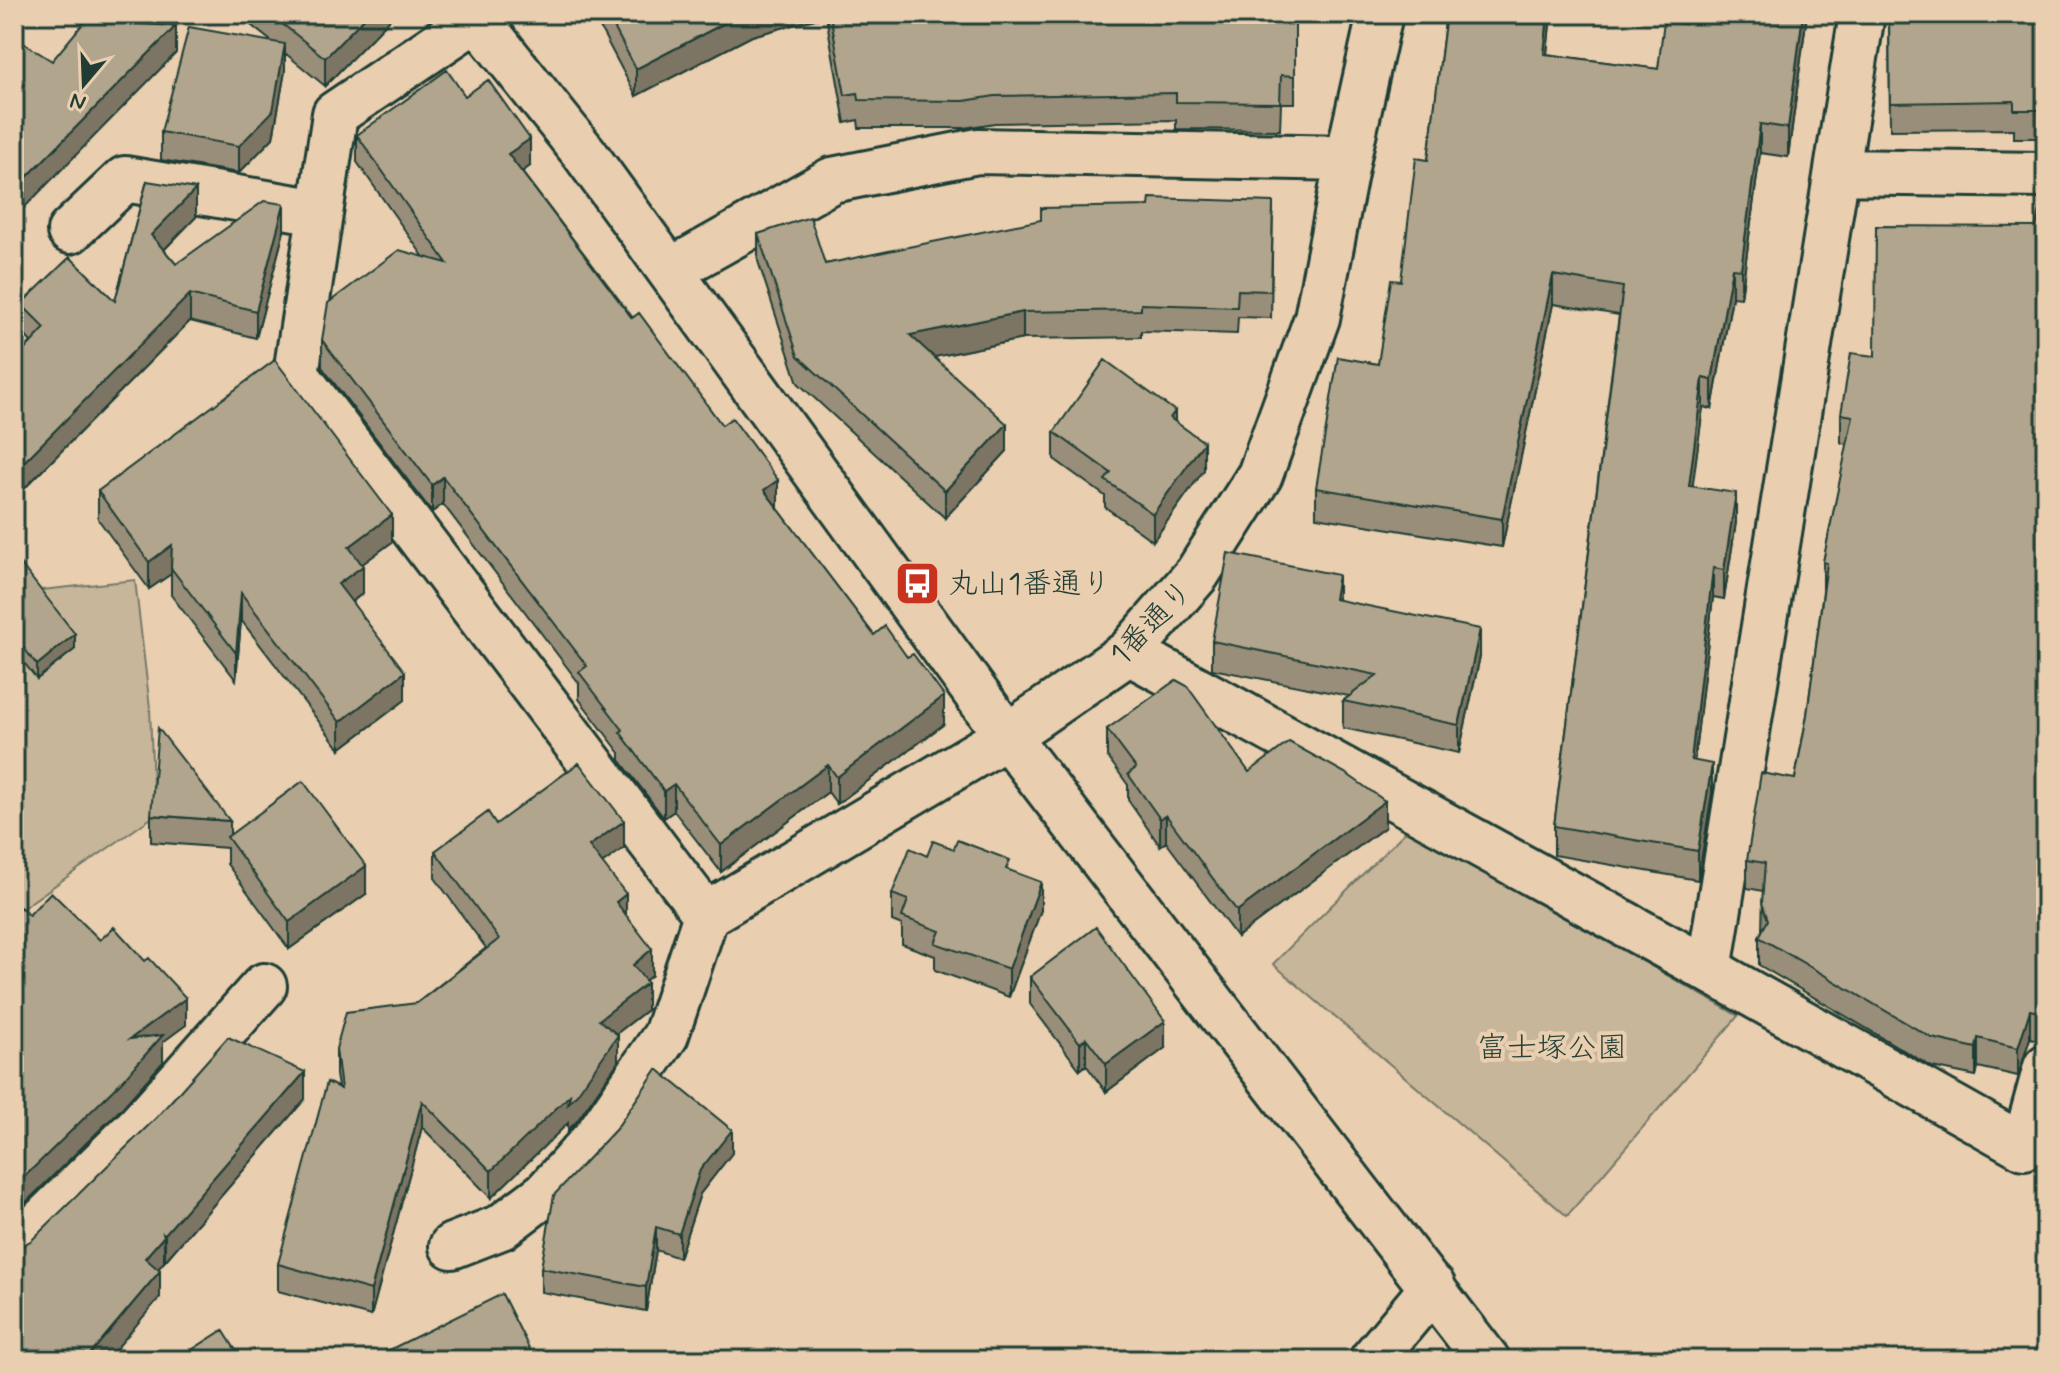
<svg xmlns="http://www.w3.org/2000/svg" width="2060" height="1374" font-family="Mynerve,'Klee One',sans-serif">
	<style>
		.green { fill: #c8b69b; stroke: #747a68; stroke-width: 2 }
		.lines { fill: none; stroke-linecap: round; stroke-linejoin: round }
		.minor-casing { stroke: #1f3d34; stroke-width: 50 }
		.minor { stroke: #e9ceb0; stroke-width: 44 }
		.wall { fill: #998e79; stroke: #1f3d34; stroke-width: 2 }
		.shaded-wall { fill: #7d7463; stroke: #1f3d34; stroke-width: 2 }
		.building { fill: #b2a58d; stroke: #1f3d34; stroke-width: 2 }
		.labels { text-anchor: middle; stroke-width: 8; stroke-linejoin: round; paint-order: stroke }
		.poi-label { font-size: 30px; fill: #1f3d34; stroke: #e9ceb0; text-anchor: start }
		.street-label { font-size: 30px; fill: #1f3d34; stroke: #e9ceb0 }
		.park-label { font-size: 30px; fill: #274339; stroke: #e9ceb0 }
	</style>
	<rect width="100%" height="100%" fill="#e9ceb0"/>
	<filter id="ink" filterUnits="userSpaceOnUse"><feTurbulence type="fractalNoise" baseFrequency=".0125" numOctaves="2"/><feDisplacementMap in="SourceGraphic" scale="16" xChannelSelector="R" yChannelSelector="G"/><feConvolveMatrix kernelMatrix="1 2 1 2 8 2 1 2 1" color-interpolation-filters="sRGB"/></filter>
	<g filter="url(#ink)">
		<!-- green -->
		<path class="green" d="M 135,580 L 150,708 L 154,816 L 14,914 L 14,593 Z
			M 1410,827 L 1738,1016 L 1567,1216 L 1273,964 Z"/>
		<g class="lines">
			<defs>
				<path id="minor" d="M 473,14 L 585,154 L 1007,736 L 1487,1360
					M 483,14 L 335,114 L 296,374 L 706,915
					M 1837,172 L 2046,175
					M 70,231 L 125,179 L 319,212
					M 670,271 L 832,180 L 978,151 L 1348,158
					M 1129,652 L 1709,970 L 2024,1147 L 2046,1067
					M 1709,970 L 1862,14
					M 452,1246 L 501,1227 L 546,1193 L 597,1136 L 666,1035 L 706,915 L 1007,736 L 1129,652 L 1197,574 L 1260,475 L 1317,318 L 1348,158 L 1380,14
					M 14,1249 L 139,1126 L 264,986
					M 1372,1360 L 1433,1287"/>
			</defs>
			<!-- minor casing -->
			<use href="#minor" class="minor-casing"/>
			<!-- minor -->
			<use href="#minor" class="minor"/>
		</g>
		<!-- wall -->
		<path class="wall" d="M 237,14 L 395,14 L 325,86 L 285,53 L 285,71 L 273,138 L 239,173 L 161,160 L 161,132 L 271,41 Z
			M 596,14 L 1295,14 L 1295,103 L 1281,103 L 1280,130 L 1176,129 L 1176,120 L 995,123 L 964,128 L 859,128 L 858,120 L 845,123 L 826,16 L 752,36 L 636,96 L 596,20 Z
			M 1446,14 L 1551,14 L 1547,54 L 1658,69 L 1685,24 L 1686,14 L 1807,14 L 1788,157 L 1760,153 L 1741,298 L 1732,297 L 1712,409 L 1703,407 L 1692,486 L 1736,522 L 1724,599 L 1713,597 L 1694,761 L 1712,793 L 1698,880 L 1554,855 L 1554,826 L 1619,315 L 1553,304 L 1502,547 L 1316,517 L 1316,488 L 1378,364 L 1401,281 L 1428,160 Z
			M 1889,14 L 2046,14 L 2046,138 L 2014,138 L 2014,129 L 1890,130 Z
			M 465,96 L 530,166 L 522,172 L 874,635 L 944,724 L 837,804 L 828,792 L 721,872 L 674,811 L 664,818 L 620,760 L 620,753 L 579,699 L 579,683 L 443,504 L 432,512 L 322,367 L 322,340 L 423,256 L 357,162 L 357,135 Z
			M 147,181 L 196,217 L 164,250 L 176,264 L 284,231 L 256,338 L 190,321 L 14,499 L 14,361 L 31,342 L 21,331 L 21,304 L 115,301 Z
			M 2046,190 L 2046,1042 L 2030,1038 L 2018,1076 L 1978,1067 L 1976,1076 L 1932,1067 L 1759,965 L 1759,937 L 1762,931 L 1763,891 L 1747,888 L 1747,860 L 1795,779 L 1807,715 L 1823,591 L 1823,562 L 1848,444 L 1841,443 L 1841,414 L 1875,356 L 2036,227 Z
			M 1273,202 L 1271,318 L 1238,317 L 1237,334 L 1141,331 L 1141,337 L 1023,339 L 934,357 L 1007,451 L 945,518 L 798,383 L 758,261 L 758,234 L 825,264 L 1149,206 Z
			M 1175,422 L 1204,470 L 1153,541 L 1105,507 L 1105,496 L 1054,459 L 1054,432 Z
			M 98,491 L 392,542 L 362,564 L 363,593 L 352,602 L 405,700 L 340,749 L 241,620 L 236,680 L 171,595 L 171,574 L 149,589 L 98,519 Z
			M 14,566 L 75,649 L 37,679 L 14,650 Z
			M 1338,600 L 1480,656 L 1459,753 L 1343,728 L 1343,701 L 1349,696 L 1212,669 L 1212,641 Z
			M 1107,729 L 1249,772 L 1385,827 L 1237,937 L 1166,842 L 1160,846 L 1128,800 L 1128,785 L 1107,756 Z
			M 151,815 L 230,821 L 230,834 L 366,894 L 289,949 L 227,864 L 227,848 L 151,842 Z
			M 496,824 L 624,848 L 602,863 L 652,975 L 645,981 L 647,1010 L 616,1034 L 618,1062 L 577,1121 L 568,1130 L 568,1123 L 491,1198 L 422,1127 L 371,1316 L 278,1291 L 278,1264 L 338,1087 L 336,1075 L 336,1049 L 417,1003 L 486,948 L 435,878 L 435,851 Z
			M 927,856 L 1010,871 L 1041,910 L 1009,997 L 935,970 L 935,956 L 902,944 L 902,925 L 892,921 L 892,894 Z
			M 1030,977 L 1165,1048 L 1106,1092 L 1086,1065 L 1080,1070 L 1030,1004 Z
			M 305,1099 L 165,1261 L 164,1260 L 164,1262 L 158,1269 L 160,1297 L 20,1247 Z
			M 732,1153 L 700,1194 L 679,1258 L 656,1250 L 646,1311 L 541,1292 L 541,1268 Z"/>
		<!-- shaded-wall -->
		<path class="shaded-wall" d="M 368,14 L 395,14 L 325,86 L 325,58 Z
			M 742,14 L 826,14 L 826,16 L 752,36 L 636,96 L 636,69 Z
			M 1548,14 L 1551,14 L 1544,83 L 1544,54 Z
			M 1803,14 L 1807,14 L 1788,157 L 1788,128 Z
			M 176,26 L 176,53 L 14,218 L 14,190 Z
			M 285,44 L 285,71 L 273,138 L 239,173 L 239,146 Z
			M 1760,124 L 1760,153 L 1741,298 L 1741,269 Z
			M 530,139 L 530,166 L 508,181 L 508,154 Z
			M 196,189 L 196,217 L 151,263 L 151,235 Z
			M 284,204 L 284,231 L 256,338 L 256,311 Z
			M 1732,268 L 1732,297 L 1712,409 L 1712,380 Z
			M 1553,275 L 1553,304 L 1502,547 L 1502,519 Z
			M 190,294 L 190,321 L 14,499 L 14,472 Z
			M 1023,312 L 1023,339 L 910,362 L 910,335 Z
			M 1703,378 L 1703,407 L 1689,514 L 1689,486 Z
			M 1175,411 L 1175,438 L 1170,418 Z
			M 1007,424 L 1007,451 L 945,518 L 945,491 Z
			M 1204,442 L 1204,470 L 1153,541 L 1153,514 Z
			M 443,477 L 443,504 L 432,512 L 432,485 Z
			M 778,480 L 778,508 L 764,490 Z
			M 1736,493 L 1736,522 L 1724,599 L 1724,570 Z
			M 392,515 L 392,542 L 349,574 L 349,547 Z
			M 172,545 L 171,574 L 149,589 L 149,562 Z
			M 363,566 L 363,593 L 338,612 L 338,584 Z
			M 1713,568 L 1713,597 L 1691,789 L 1691,760 Z
			M 1338,575 L 1338,603 L 1334,599 Z
			M 241,593 L 241,620 L 236,680 L 236,653 Z
			M 1480,629 L 1480,656 L 1459,753 L 1459,725 Z
			M 75,634 L 75,649 L 37,679 L 37,665 Z
			M 405,672 L 405,700 L 340,749 L 340,722 Z
			M 944,696 L 944,724 L 837,804 L 837,777 Z
			M 1712,764 L 1712,793 L 1698,880 L 1698,851 Z
			M 828,765 L 828,792 L 721,872 L 721,845 Z
			M 674,784 L 674,811 L 664,818 L 664,791 Z
			M 1385,801 L 1385,827 L 1237,937 L 1237,911 Z
			M 1166,815 L 1166,842 L 1160,846 L 1160,819 Z
			M 624,821 L 624,848 L 589,873 L 589,846 Z
			M 366,866 L 366,894 L 289,949 L 289,922 Z
			M 1041,882 L 1041,910 L 1009,997 L 1009,969 Z
			M 626,894 L 626,921 L 616,902 Z
			M 652,949 L 652,975 L 633,991 L 633,965 Z
			M 647,983 L 647,1010 L 599,1047 L 599,1020 Z
			M 186,998 L 186,1025 L 163,1042 L 163,1062 L 121,1109 L 14,1214 L 14,1187 L 130,1039 Z
			M 2030,1010 L 2030,1038 L 2018,1076 L 2018,1048 Z
			M 1165,1021 L 1165,1048 L 1106,1092 L 1106,1064 Z
			M 618,1035 L 618,1062 L 577,1121 L 568,1130 L 568,1123 L 491,1198 L 491,1171 Z
			M 1086,1038 L 1086,1065 L 1080,1070 L 1080,1043 Z
			M 1978,1038 L 1978,1067 L 1976,1076 L 1976,1048 Z
			M 305,1072 L 305,1099 L 165,1261 L 165,1234 Z
			M 422,1101 L 422,1127 L 371,1316 L 371,1290 Z
			M 732,1130 L 732,1153 L 700,1194 L 679,1258 L 679,1234 L 700,1170 Z
			M 656,1227 L 656,1250 L 646,1311 L 646,1287 Z
			M 164,1236 L 164,1262 L 145,1284 L 145,1258 Z
			M 160,1271 L 160,1297 L 107,1360 L 85,1360 Z"/>
		<!-- building -->
		<path class="building" d="M 270,14 L 368,14 L 325,58 Z
			M 607,14 L 742,14 L 636,69 Z
			M 830,14 L 1295,14 L 1295,76 L 1281,75 L 1280,103 L 1176,102 L 1176,93 L 995,96 L 964,101 L 859,100 L 858,93 L 845,95 Z
			M 1446,14 L 1548,14 L 1544,54 L 1658,69 L 1664,21 L 1685,24 L 1686,14 L 1803,14 L 1788,128 L 1760,124 L 1741,269 L 1732,268 L 1712,380 L 1703,378 L 1689,486 L 1736,493 L 1724,570 L 1713,568 L 1691,760 L 1712,764 L 1698,851 L 1554,826 L 1623,287 L 1553,275 L 1502,519 L 1316,488 L 1338,357 L 1378,364 L 1391,280 L 1401,281 L 1416,158 L 1428,160 Z
			M 1889,14 L 2046,14 L 2046,110 L 2014,110 L 2014,101 L 1890,103 Z
			M 85,21 L 176,26 L 14,190 L 14,37 L 52,61 Z
			M 189,27 L 285,44 L 273,111 L 239,146 L 161,132 Z
			M 447,70 L 465,96 L 488,80 L 530,139 L 508,154 L 632,318 L 639,313 L 722,425 L 732,418 L 778,480 L 764,490 L 874,635 L 885,626 L 907,657 L 913,654 L 944,696 L 837,777 L 828,765 L 721,845 L 674,784 L 664,791 L 620,732 L 623,730 L 579,672 L 587,666 L 443,477 L 432,485 L 322,340 L 328,303 L 399,250 L 447,263 L 357,135 Z
			M 147,181 L 196,189 L 151,235 L 176,264 L 264,201 L 284,204 L 256,311 L 190,294 L 14,472 L 14,361 L 45,328 L 21,304 L 70,257 L 115,301 Z
			M 2044,190 L 2046,190 L 2046,1014 L 2030,1010 L 2018,1048 L 1978,1038 L 1976,1048 L 1932,1038 L 1759,937 L 1768,920 L 1762,903 L 1765,863 L 1747,860 L 1761,773 L 1795,779 L 1807,715 L 1827,563 L 1823,562 L 1853,416 L 1841,414 L 1851,353 L 1875,356 L 1876,226 L 2036,227 Z
			M 1150,198 L 1273,202 L 1271,291 L 1238,290 L 1237,307 L 1141,304 L 1141,310 L 1023,312 L 910,335 L 1007,424 L 945,491 L 798,356 L 758,234 L 810,217 L 825,264 L 1041,220 L 1041,208 L 1149,206 Z
			M 275,360 L 392,515 L 349,547 L 363,566 L 338,584 L 405,672 L 340,722 L 241,593 L 236,653 L 171,568 L 172,545 L 149,562 L 98,491 Z
			M 1105,360 L 1175,411 L 1170,418 L 1204,442 L 1153,514 L 1105,480 L 1111,473 L 1054,432 Z
			M 1228,553 L 1338,575 L 1334,599 L 1480,629 L 1459,725 L 1343,701 L 1377,675 L 1212,641 Z
			M 19,562 L 75,634 L 37,665 L 14,635 L 14,566 Z
			M 1176,680 L 1187,686 L 1249,772 L 1289,742 L 1347,774 L 1385,801 L 1237,911 L 1166,815 L 1160,819 L 1128,774 L 1136,768 L 1107,729 Z
			M 158,728 L 230,821 L 151,815 Z
			M 579,763 L 624,821 L 589,846 L 626,894 L 616,902 L 652,949 L 633,965 L 647,983 L 599,1020 L 618,1035 L 577,1094 L 568,1104 L 570,1095 L 491,1171 L 422,1101 L 371,1290 L 278,1264 L 327,1082 L 341,1089 L 336,1049 L 346,1012 L 417,1003 L 499,939 L 435,851 L 488,812 L 496,824 Z
			M 303,781 L 366,866 L 289,922 L 227,837 Z
			M 957,840 L 1010,860 L 1006,869 L 1041,882 L 1009,969 L 935,943 L 940,931 L 902,917 L 908,900 L 892,894 L 910,848 L 927,856 L 933,841 L 954,849 Z
			M 51,892 L 100,940 L 114,927 L 145,961 L 149,958 L 186,998 L 130,1039 L 163,1035 L 121,1082 L 14,1187 L 14,913 L 20,907 L 29,915 Z
			M 1096,927 L 1165,1021 L 1106,1064 L 1086,1038 L 1080,1043 L 1030,977 Z
			M 228,1037 L 305,1072 L 165,1234 L 163,1233 L 164,1236 L 145,1258 L 160,1271 L 85,1360 L 14,1360 L 14,1247 L 20,1247 L 32,1240 L 157,1117 Z
			M 657,1069 L 732,1130 L 700,1170 L 679,1234 L 656,1227 L 646,1287 L 541,1268 L 554,1195 L 616,1129 Z
			M 502,1294 L 535,1360 L 369,1360 Z
			M 223,1330 L 242,1360 L 176,1360 Z"/>
	</g>
	<!-- icons -->
	<defs>
		<symbol id="bus-square" viewBox="-11 -11 22 22"><rect x="-9" y="-9" width="18" height="18" rx="4" fill="#c8321e" stroke="#e9ceb0"/><path d="M-5-6H5V4H4V6H2V4H-2V6H-4V4H-5ZM-3.5-4V0h7V-4ZM-3.5 1.2v1.5H-2V1.2ZM2 1.2v1.5H3.5V1.2Z" fill="#fff"/></symbol>
	</defs>
	<g fill-rule="evenodd">
		<use href="#bus-square" x="892" y="558" width="51" height="51"/>
	</g>
	<g class="labels">
		<!-- poi labels -->
		<g class="poi-label">
			<text x="948" y="593">丸山1番通り</text>
		</g>
		<!-- street labels -->
		<g class="street-label">
			<text transform="translate(1151 622) rotate(-46)" y="10">1番通り</text>
		</g>
		<!-- park labels -->
		<g class="park-label">
			<text x="1552" y="1057">富士塚公園</text>
		</g>
	</g>
	<!-- margin -->
	<rect width="2060" height="1374" fill="none" stroke="#e9ceb0" stroke-width="48"/>
	<rect x="24" y="24" width="2012" height="1326" fill="none" stroke="#1f3d34" stroke-width="3" filter="url(#ink)"/>
	<!-- north arrow -->
	<g transform="translate(84 84) rotate(199)" stroke="#e9ceb0" stroke-width="6" paint-order="stroke">
	<path d="M0-6L14 30L0 20L-14 30Z" fill="#1f3d34"/>
	<text y="-12" font-size="22" font-weight="bold" text-anchor="middle" fill="#1f3d34">N</text>
	</g>
</svg>
